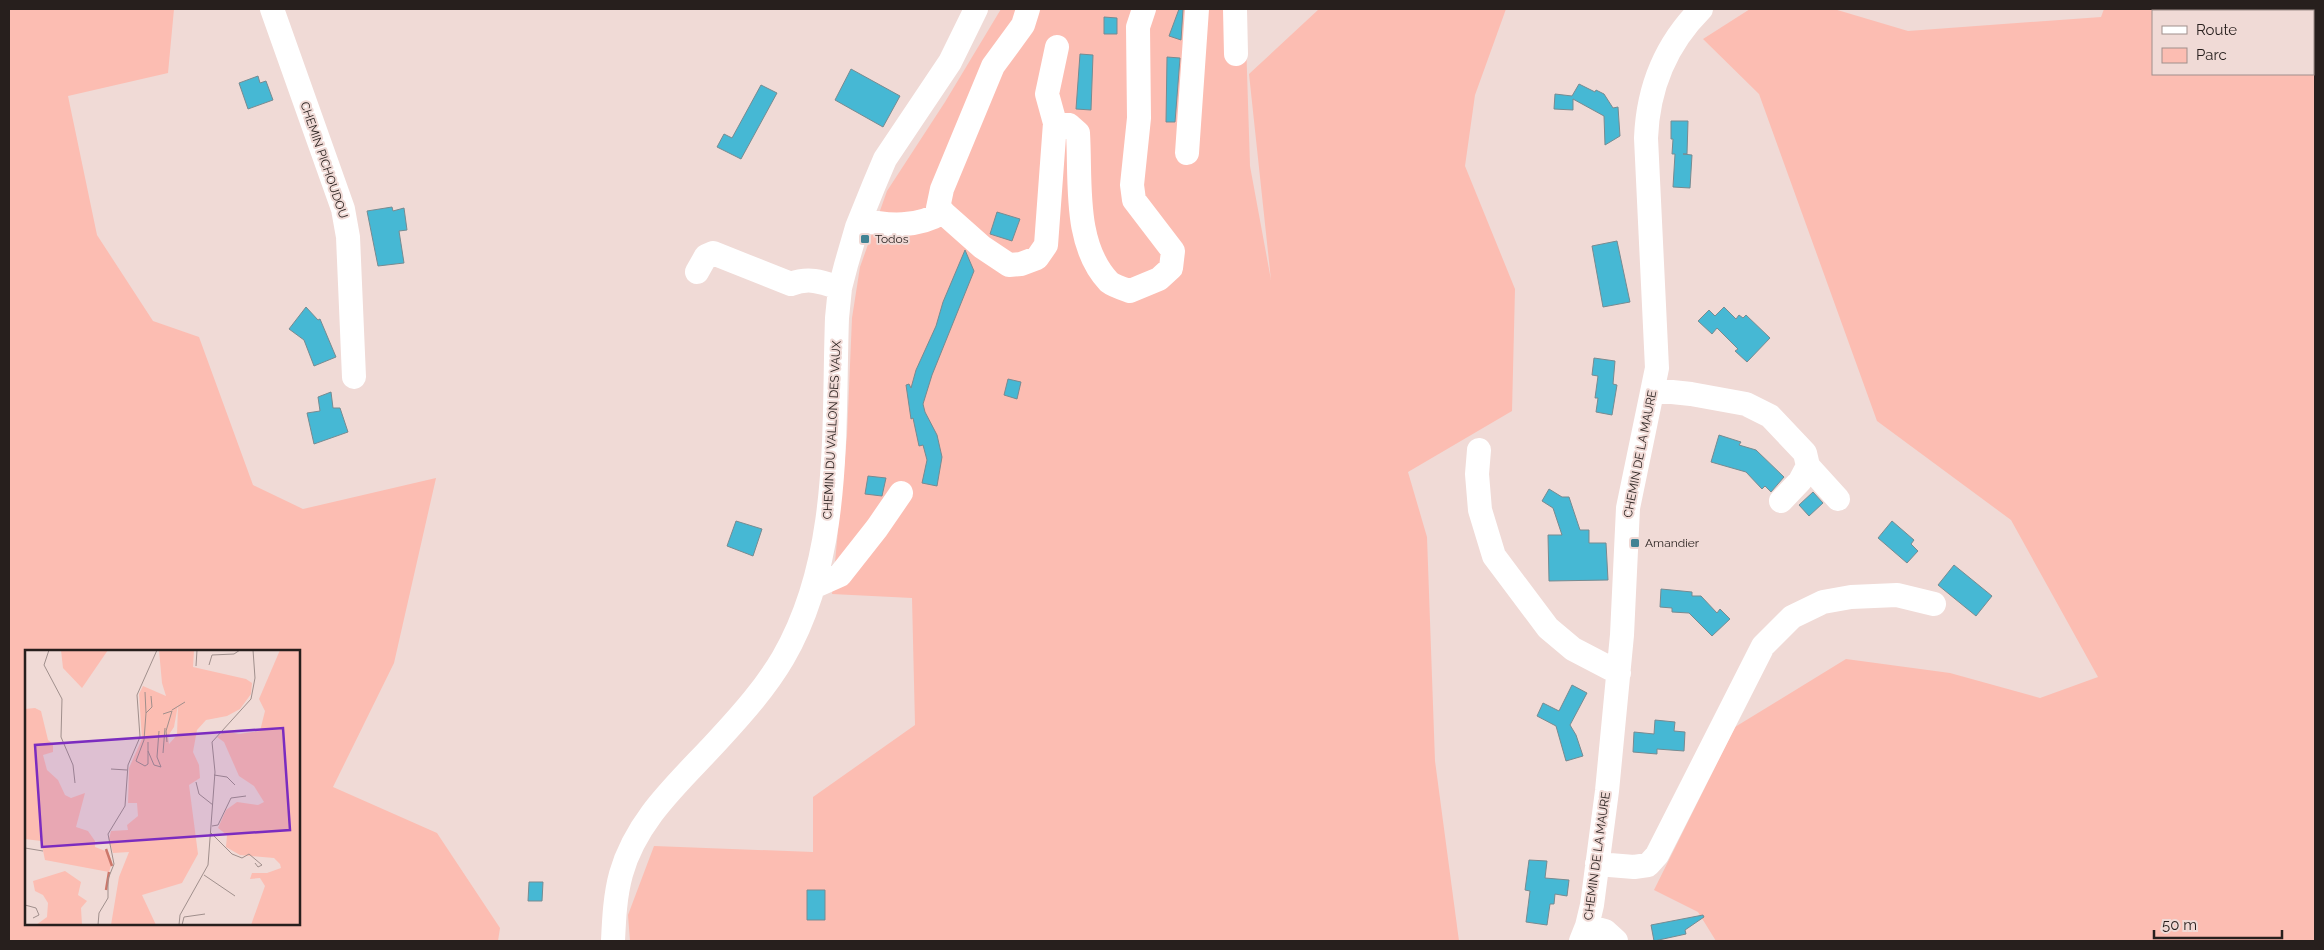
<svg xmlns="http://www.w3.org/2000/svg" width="2324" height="950" font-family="Raleway,sans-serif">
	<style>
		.green { fill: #fcbdb2; fill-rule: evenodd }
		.building { fill: #46b8d4; stroke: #778b91 }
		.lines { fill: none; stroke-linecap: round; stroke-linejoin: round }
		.minor { stroke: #fff; stroke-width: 24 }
		.poi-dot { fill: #418394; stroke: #f0dad6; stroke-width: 2 }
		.labels { text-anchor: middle; stroke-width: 4; stroke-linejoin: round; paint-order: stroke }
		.street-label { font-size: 12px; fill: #271f1d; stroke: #f0dad6 }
		.poi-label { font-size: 12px; fill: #271f1d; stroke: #f0dad6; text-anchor: start }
		.inset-river { fill: none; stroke: #cc776a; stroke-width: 2.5 }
		.inset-road { fill: none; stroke: #a08f8c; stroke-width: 1 }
		.view { fill: #7b2cbf; fill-opacity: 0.15; stroke: #7b2cbf; stroke-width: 2.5 }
		.inset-edge { fill: none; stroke: #271f1d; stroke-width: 2.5 }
	</style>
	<rect width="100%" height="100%" fill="#f0dad6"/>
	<!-- green -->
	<path class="green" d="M 9,9 L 174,9 L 168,73 L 68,96 L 97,235 L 153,321 L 199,337 L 253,485 L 303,509 L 436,478 L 394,663 L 333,787 L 437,833 L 500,928 L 498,941 L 9,941 ZM 299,651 L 299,924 L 26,924 L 26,651 Z
		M 1001,9 L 1245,9 L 1250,166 L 1271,280 L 1249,74 L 1319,9 L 1506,9 L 1475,95 L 1465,166 L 1515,289 L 1512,411 L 1408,472 L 1427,537 L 1435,761 L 1459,941 L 630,941 L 628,915 L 654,846 L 813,852 L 813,797 L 915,725 L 912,598 L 832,594 L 847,436 L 852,318 L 860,267 L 887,191 L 945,102 Z
		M 1750,9 L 1834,9 L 1908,31 L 2101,17 L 2104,9 L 2315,9 L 2315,941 L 1716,941 L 1698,912 L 1654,890 L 1735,727 L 1846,659 L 1950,673 L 2040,698 L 2098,677 L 2011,520 L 1877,421 L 1759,94 L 1703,39 ZM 2153,11 L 2313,11 L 2313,74 L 2153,74 Z"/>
	<!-- building -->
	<path class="building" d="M 1179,9 L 1183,9 L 1181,40 L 1169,36 Z
		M 1104,17 L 1117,18 L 1117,34 L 1104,34 Z
		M 1080,54 L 1093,55 L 1091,110 L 1076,109 Z
		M 1167,57 L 1180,58 L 1175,122 L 1166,122 Z
		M 851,69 L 900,96 L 883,127 L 835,100 Z
		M 258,76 L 260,83 L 266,81 L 273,100 L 248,109 L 239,83 Z
		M 1579,84 L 1595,92 L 1596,90 L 1604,94 L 1613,108 L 1618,107 L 1620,136 L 1605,145 L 1604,116 L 1573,99 L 1573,110 L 1554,109 L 1555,94 L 1572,96 Z
		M 761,85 L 777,93 L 741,159 L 717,147 L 724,134 L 732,138 Z
		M 1671,121 L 1688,121 L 1687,154 L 1683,154 L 1692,155 L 1690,188 L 1673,187 L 1675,154 L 1672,154 L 1673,139 L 1671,139 Z
		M 392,207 L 393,211 L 404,208 L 407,230 L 399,231 L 404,263 L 378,266 L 367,211 Z
		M 997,212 L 1020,219 L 1012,241 L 990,234 Z
		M 1617,241 L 1630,302 L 1603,307 L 1592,246 Z
		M 965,250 L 974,271 L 932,375 L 923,404 L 925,412 L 937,435 L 942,457 L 937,486 L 922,483 L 927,460 L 923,445 L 919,446 L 913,418 L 911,419 L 906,385 L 909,384 L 911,388 L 916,370 L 936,326 L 943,302 Z
		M 306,307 L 318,320 L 320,319 L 336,357 L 314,366 L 304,340 L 289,329 Z
		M 1724,307 L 1736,319 L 1739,315 L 1743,318 L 1746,315 L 1770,338 L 1747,362 L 1735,351 L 1738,349 L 1717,328 L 1712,334 L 1698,321 L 1709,310 L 1715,316 Z
		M 1594,358 L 1615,361 L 1613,384 L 1617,385 L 1612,415 L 1596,412 L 1598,398 L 1595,398 L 1598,376 L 1592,375 Z
		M 1008,379 L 1021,382 L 1017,399 L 1004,395 Z
		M 331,392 L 333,408 L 340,408 L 348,432 L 314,444 L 307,413 L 320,411 L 318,397 Z
		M 1719,435 L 1741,442 L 1739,445 L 1756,450 L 1784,477 L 1771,492 L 1765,486 L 1762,489 L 1746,472 L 1711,462 Z
		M 868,476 L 886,478 L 882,496 L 865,494 Z
		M 1549,489 L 1562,497 L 1569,497 L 1580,530 L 1589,530 L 1589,543 L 1606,543 L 1608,580 L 1549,581 L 1548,535 L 1562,535 L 1553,508 L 1542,501 Z
		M 1813,492 L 1823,503 L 1809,516 L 1799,505 Z
		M 736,521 L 762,529 L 753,556 L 727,546 Z
		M 1892,521 L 1914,540 L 1911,544 L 1918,551 L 1907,563 L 1878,538 Z
		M 1954,565 L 1992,596 L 1976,616 L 1938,585 Z
		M 1661,589 L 1692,592 L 1692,596 L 1701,596 L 1717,613 L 1720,609 L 1730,619 L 1712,636 L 1689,613 L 1672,612 L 1672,608 L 1660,607 Z
		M 1572,685 L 1587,693 L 1570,725 L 1576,735 L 1583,756 L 1566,761 L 1556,726 L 1537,716 L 1543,703 L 1559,711 Z
		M 1655,720 L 1675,722 L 1674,731 L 1685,732 L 1684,751 L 1657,749 L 1657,754 L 1633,752 L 1634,732 L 1654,734 Z
		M 1529,860 L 1547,861 L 1545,878 L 1569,880 L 1567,896 L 1555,894 L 1554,904 L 1550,904 L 1547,925 L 1526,922 L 1530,891 L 1525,890 Z
		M 529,882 L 543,882 L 542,901 L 528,901 Z
		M 807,890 L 825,890 L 825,920 L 807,920 Z
		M 1703,915 L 1704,917 L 1685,930 L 1686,934 L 1654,941 L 1651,925 Z"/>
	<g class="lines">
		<!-- minor -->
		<path class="minor" d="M 272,9 L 343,209 L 348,237 L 354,377
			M 1028,9 L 1023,25 L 993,66 L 942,189 L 938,208 L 982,247 L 1009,265 L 1021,264 L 1037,258 L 1046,245 L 1055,123 L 1047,94 L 1057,47
			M 1235,9 L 1236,54
			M 1055,123 L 1069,125 L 1078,133 C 1081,181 1073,244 1109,282 C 1114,286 1124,289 1130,291 L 1159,279 L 1171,268 L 1173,251 L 1134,200 L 1132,185 L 1139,118 L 1138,27 L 1144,9
			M 1187,153 L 1197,9
			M 860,220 C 888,226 918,228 943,212
			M 697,272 L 706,256 L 713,253 L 791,284 C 809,277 822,282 840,288
			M 1653,390 L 1691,394 L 1746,404 L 1770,416 L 1805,453 L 1808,466 L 1838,499
			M 1479,450 L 1477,474 L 1480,510 L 1494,556 L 1548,628 L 1573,649 L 1619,673
			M 1781,501 L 1800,481 L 1808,466
			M 813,587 L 840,575 L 877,528 L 901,493
			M 1597,864 L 1634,867 L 1648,865 L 1657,855 L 1763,646 L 1792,617 L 1823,602 L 1851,597 L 1897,595 L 1934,604
			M 1587,926 L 1605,931 L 1616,941
			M 613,941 C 614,919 615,896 621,874 C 637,817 682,780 720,738 C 743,713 766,687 783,658 C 842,556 833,431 837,318 L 840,288 L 846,265 L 857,227 L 874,185 L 885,159 L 950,62 L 976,9
			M 1581,941 L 1587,926 L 1592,905 L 1607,791 L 1622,635 L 1628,508 L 1657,368 L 1646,138 C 1648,88 1665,45 1701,9"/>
	</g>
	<!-- markers -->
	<g class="poi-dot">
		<rect x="860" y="234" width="10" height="10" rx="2.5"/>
		<rect x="1630" y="538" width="10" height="10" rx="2.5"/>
	</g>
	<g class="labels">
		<!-- street labels -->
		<g class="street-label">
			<text transform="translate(324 160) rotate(71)" y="4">CHEMIN PICHOUDOU</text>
			<text transform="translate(832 430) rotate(-87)" y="4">CHEMIN DU VALLON DES VAUX</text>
			<text transform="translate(1640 454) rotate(-79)" y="4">CHEMIN DE LA MAURE</text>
			<text transform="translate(1597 856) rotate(-82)" y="4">CHEMIN DE LA MAURE</text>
		</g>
		<!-- poi labels -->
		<g class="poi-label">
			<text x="875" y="243">Todos</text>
			<text x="1645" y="547">Amandier</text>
		</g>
	</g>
	<!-- overview -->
	<g transform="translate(25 650)">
		<rect width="275" height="275" fill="#f0dad6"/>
		<path d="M 36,0 L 83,0 L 57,38 L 38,18 ZM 134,0 L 169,0 L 168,17 L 221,29 L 227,33 L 226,44 L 215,59 L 202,66 L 181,70 L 172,80 L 168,102 L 174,115 L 175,128 L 164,135 L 173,204 L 157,233 L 117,245 L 131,275 L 86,275 L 94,227 L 104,202 L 88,203 L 84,189 L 86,181 L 103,180 L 102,175 L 113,166 L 112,153 L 103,153 L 104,118 L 117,89 L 114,44 L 118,36 L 141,46 L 137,33 ZM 153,55 L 152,85 L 144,94 L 143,86 L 149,77 ZM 255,0 L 275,0 L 275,275 L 226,275 L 240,236 L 235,228 L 225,229 L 227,223 L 242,223 L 256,218 L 255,214 L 249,208 L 215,205 L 201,197 L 202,185 L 193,178 L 201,160 L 212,152 L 233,155 L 239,152 L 229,136 L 214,126 L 199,92 L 192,87 L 200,81 L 214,84 L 235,81 L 240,61 L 234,49 ZM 10,58 L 16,61 L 23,90 L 28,94 L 28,102 L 18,105 L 22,120 L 33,130 L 40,145 L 46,148 L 60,143 L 51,177 L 63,181 L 70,191 L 70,197 L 83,202 L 87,213 L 84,222 L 20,210 L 16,191 L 0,189 L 0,59 ZM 40,221 L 56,232 L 53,245 L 62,251 L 56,258 L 57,275 L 11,275 L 22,267 L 23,253 L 18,245 L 10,241 L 8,231 Z" fill="#fcbdb2" fill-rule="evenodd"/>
		<path class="inset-river" d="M 81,199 L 87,216M 81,240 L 84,222"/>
		<path class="inset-road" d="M 24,0 L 19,15 L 37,49 L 36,87 L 48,115 L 50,133M 184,15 L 187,5 L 209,4 L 215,0M 171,16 L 172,0M 120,42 L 121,63 L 127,57 L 126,46M 147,60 L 160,52M 121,63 L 119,90 L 111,111 L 120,116 L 123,114 L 123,92M 138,64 L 147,61 L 141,81 L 142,92M 123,101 L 129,115 L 136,117 L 132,107 L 134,81M 138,103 L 140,78M 86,119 L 102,120M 189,125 L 202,127 L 210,135M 171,132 L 174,144 L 188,155M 187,176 L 193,175 L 206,148 L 221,146M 186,183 L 207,204 L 217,208 L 224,204 L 237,215 L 233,217 L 230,213M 0,198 L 18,201M 179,225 L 210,246M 0,255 L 11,258 L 14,265 L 8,268M 73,275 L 74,263 L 83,248 L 83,229 L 89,214 L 83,184 L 100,156 L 103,115 L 115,87 L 112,45 L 132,0M 154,275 L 155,265 L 183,215 L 190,122 L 187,92 L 226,49 L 230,28 L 228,0M 157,275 L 159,267 L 180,264"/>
		<path class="view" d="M 258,78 L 265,180 L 17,197 L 10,95 Z"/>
		<rect width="275" height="275" class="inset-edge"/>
	</g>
	<!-- border -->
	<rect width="2324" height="950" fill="none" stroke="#271f1d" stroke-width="20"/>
	<!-- legend -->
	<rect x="2152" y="10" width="162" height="65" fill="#f0dad6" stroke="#a08f8c"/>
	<rect x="2162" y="26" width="25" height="8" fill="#ffffff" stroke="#a08f8c"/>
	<text x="2196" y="35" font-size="15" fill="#271f1d">Route</text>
	<rect x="2162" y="48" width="25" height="15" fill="#fcbdb2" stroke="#a08f8c"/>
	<text x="2196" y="60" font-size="15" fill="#271f1d">Parc</text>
	<!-- scale -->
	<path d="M2154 930v8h128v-8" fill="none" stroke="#271f1d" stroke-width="2.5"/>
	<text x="2162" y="930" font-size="15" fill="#271f1d" stroke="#f0dad6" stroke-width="4" paint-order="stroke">50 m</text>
</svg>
